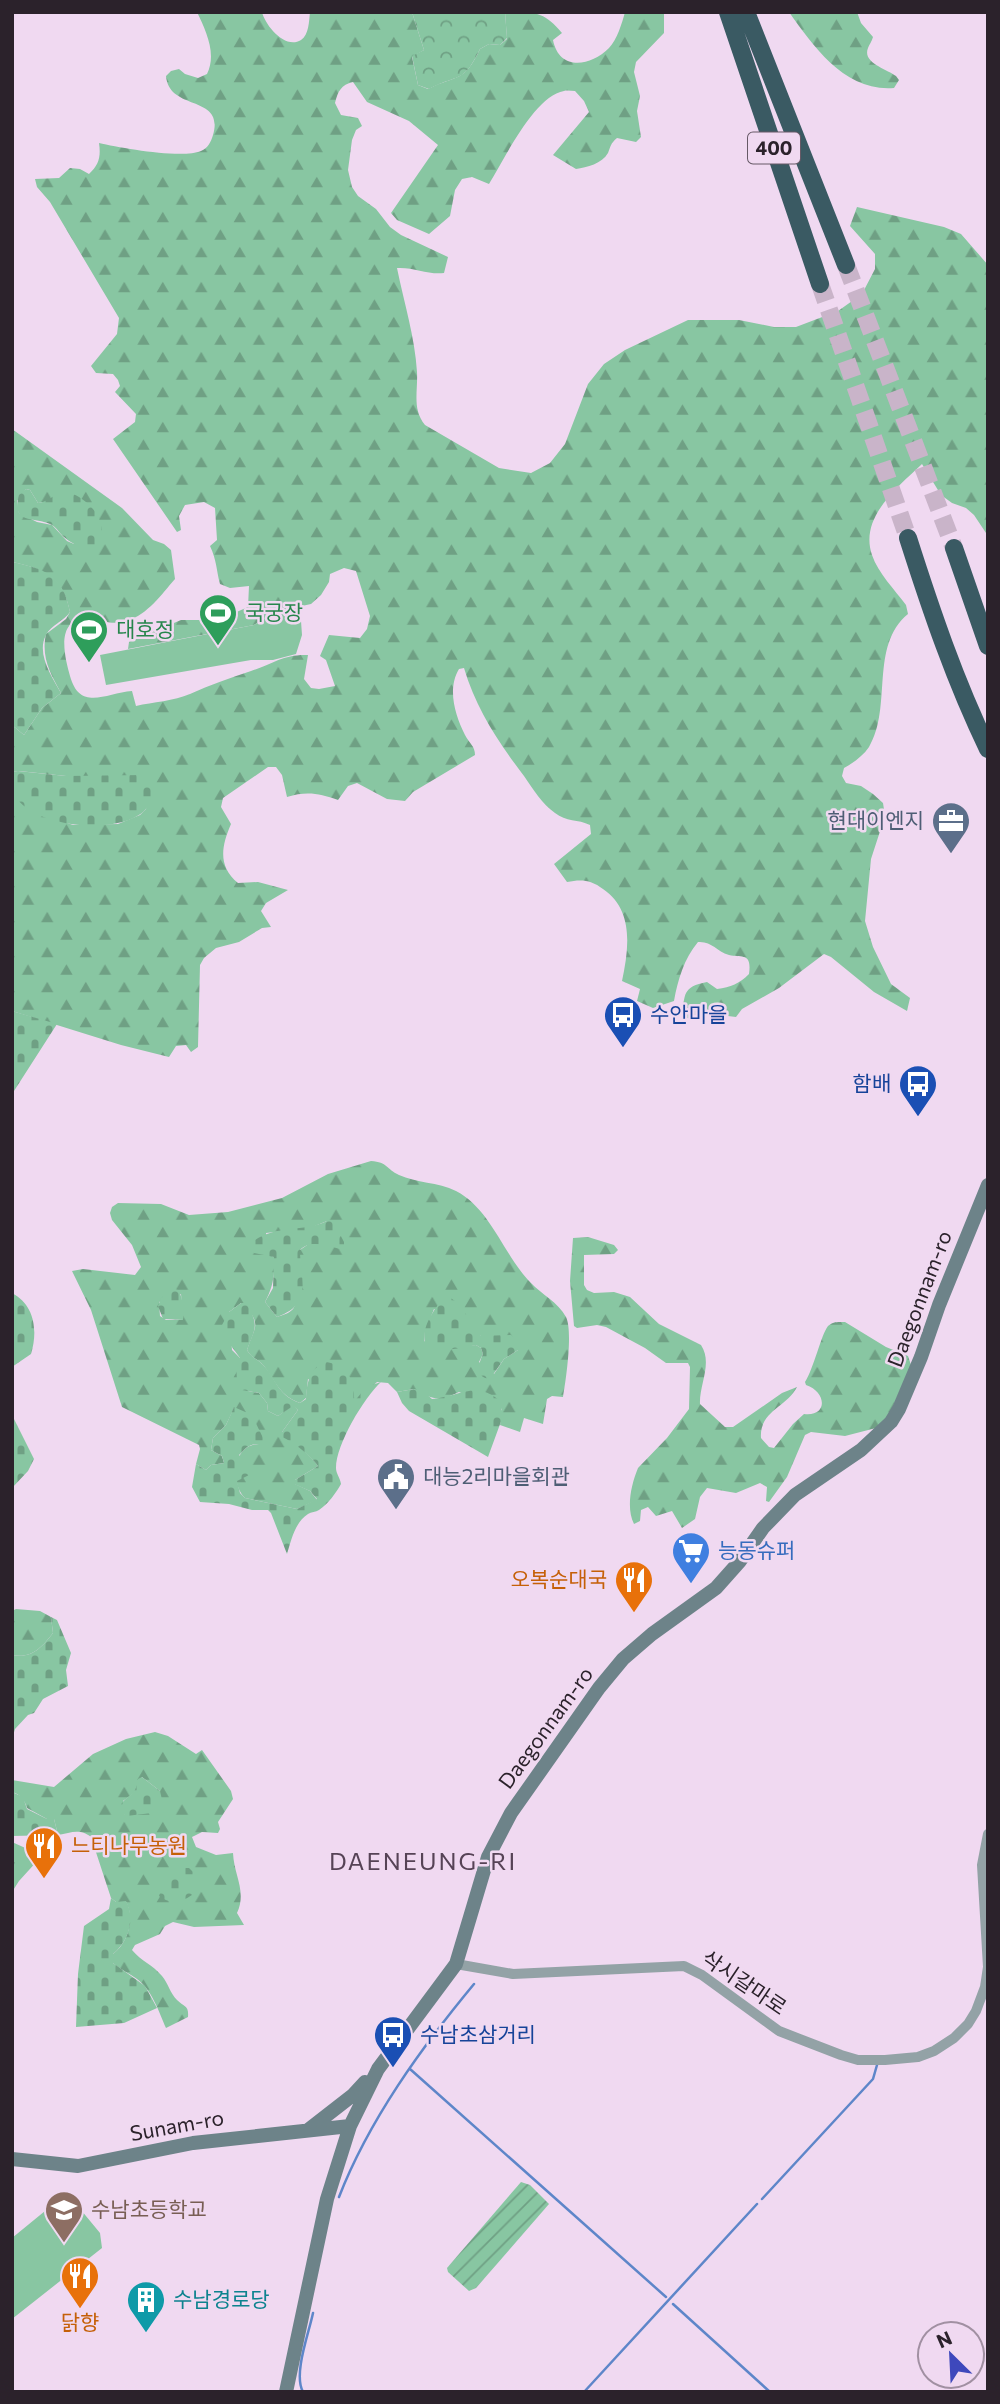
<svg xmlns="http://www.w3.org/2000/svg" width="1000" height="2404" font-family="Commissioner,'Noto Sans KR',sans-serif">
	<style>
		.grass { fill: url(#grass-tufts) }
		.forest { fill: url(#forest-firs); fill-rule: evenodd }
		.cemetery { fill: url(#cemetery-stones) }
		.park { fill: url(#park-crowns) }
		.garden { fill: url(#garden-furrows) }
		.pitch { fill: #88c6a2 }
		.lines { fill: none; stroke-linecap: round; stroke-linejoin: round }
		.stream { stroke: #5e86c9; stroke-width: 2.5 }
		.highway-tunnel { stroke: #c9b4c9; stroke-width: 18; stroke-dasharray: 18 9; stroke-linecap: butt }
		.street { stroke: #93a2a6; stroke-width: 10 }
		.secondary { stroke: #6d8389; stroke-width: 14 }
		.highway { stroke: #3a5a63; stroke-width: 18 }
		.labels { text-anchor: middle; stroke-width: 5; stroke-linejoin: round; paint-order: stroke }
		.shield { fill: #f0d9f1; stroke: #665966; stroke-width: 2 }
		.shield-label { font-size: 19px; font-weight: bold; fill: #2b222b }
		.leisure-label { font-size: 21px; fill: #27864d; stroke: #f0d9f1; text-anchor: start }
		.service-label { font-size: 21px; fill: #4e5e75; stroke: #f0d9f1; text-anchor: end }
		.transit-label { font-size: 21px; fill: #164399; stroke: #f0d9f1; text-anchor: start }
		.street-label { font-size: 21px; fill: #2b222b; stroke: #f0d9f1 }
		.shop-label { font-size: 21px; fill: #366cbe; stroke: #f0d9f1; text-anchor: start }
		.food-label { font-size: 21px; fill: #c56008; stroke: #f0d9f1; text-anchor: end }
		.education-label { font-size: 21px; fill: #785e54; stroke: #f0d9f1; text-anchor: start }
		.culture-label { font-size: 21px; fill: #0d838f; stroke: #f0d9f1; text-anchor: start }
		.quarter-label { font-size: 24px; letter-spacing: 2px; fill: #564356; stroke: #f0d9f1 }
	</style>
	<defs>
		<pattern id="grass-tufts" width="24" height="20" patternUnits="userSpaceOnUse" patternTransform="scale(1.75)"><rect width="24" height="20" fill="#88c6a2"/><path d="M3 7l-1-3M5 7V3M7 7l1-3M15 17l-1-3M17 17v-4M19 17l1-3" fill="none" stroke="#6fa084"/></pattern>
		<pattern id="forest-firs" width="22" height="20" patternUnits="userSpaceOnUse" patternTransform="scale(1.75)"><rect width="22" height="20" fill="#88c6a2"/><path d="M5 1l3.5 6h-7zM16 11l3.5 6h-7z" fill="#6fa084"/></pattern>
		<pattern id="cemetery-stones" width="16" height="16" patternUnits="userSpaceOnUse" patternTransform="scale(1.75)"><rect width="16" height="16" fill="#88c6a2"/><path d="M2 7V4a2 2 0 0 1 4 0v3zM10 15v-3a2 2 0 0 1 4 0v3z" fill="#6fa084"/></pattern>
		<pattern id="park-crowns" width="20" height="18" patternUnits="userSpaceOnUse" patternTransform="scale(1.75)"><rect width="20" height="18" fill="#88c6a2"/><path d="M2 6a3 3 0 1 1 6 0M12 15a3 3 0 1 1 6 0" fill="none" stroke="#6fa084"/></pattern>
		<pattern id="garden-furrows" width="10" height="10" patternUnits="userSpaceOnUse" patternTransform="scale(1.75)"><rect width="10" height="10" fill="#88c6a2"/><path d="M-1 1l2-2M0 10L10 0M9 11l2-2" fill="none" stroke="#6fa084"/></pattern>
	</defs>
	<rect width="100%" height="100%" fill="#f0d9f1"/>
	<!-- grass -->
	<path class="grass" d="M 12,1842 L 32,1851 L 39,1859 L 19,1881 L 12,1892 Z"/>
	<!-- forest -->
	<path class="forest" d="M 197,12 L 262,12 C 265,25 285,50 301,40 C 309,35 309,21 310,12 L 412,12 L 424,50 L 412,57 L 418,85 L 428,89 C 458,74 464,83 480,49 L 489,44 L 500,45 L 507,39 L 505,12 C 533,12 543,10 562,33 L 553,40 C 559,71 590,67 609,48 C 617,40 622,23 625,12 L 664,12 L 664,33 L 636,62 L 634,72 L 640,96 L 637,111 L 641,137 L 636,142 L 617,138 C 610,144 611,146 608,153 C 602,164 587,167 576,169 L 553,155 L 589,112 L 584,101 L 575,91 C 571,91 567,90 564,91 C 534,96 504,160 489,184 L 472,177 L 462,179 L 455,190 L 450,216 L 429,234 L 397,220 L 391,213 L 438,145 L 409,121 L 367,102 L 353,82 C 341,85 338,91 335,103 L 341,115 L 358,118 L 362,126 L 356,130 L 352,140 L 348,170 L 352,187 L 358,196 L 376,209 L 390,227 L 401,235 L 448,257 L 444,273 C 428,275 414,267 397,268 C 404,303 415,337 417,372 C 418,392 412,409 425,425 L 499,468 L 531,473 L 550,463 L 565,444 L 588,384 L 604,364 L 625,350 L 688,320 L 739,320 L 774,327 L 796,327 L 838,311 L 862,294 L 875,269 L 875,254 L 850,226 L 857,207 L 944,227 L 961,234 L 988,265 L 988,536 L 974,515 L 966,508 L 952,503 L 941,495 L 922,464 C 898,487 859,517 872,555 C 878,573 895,590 906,605 L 908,614 C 869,646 893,707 869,747 C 863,756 853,763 844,768 L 842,776 L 846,783 L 861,786 L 873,794 L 883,803 L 885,816 L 871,859 L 865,921 L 873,947 L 891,984 L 910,998 L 907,1011 L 874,992 L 831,957 L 824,954 L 779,988 L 742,1009 L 736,1017 L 712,1014 L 697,1020 L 682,1017 C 685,994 682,987 707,982 L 717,989 C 731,987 739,984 749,974 C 752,952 742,958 729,955 C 716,951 712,941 698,942 C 684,959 678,979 674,1001 L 653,1008 L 637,1001 L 640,989 L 622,981 C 629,948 634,910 603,889 C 591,880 582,879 567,882 L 554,864 L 591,834 L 590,825 C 578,819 566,822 555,813 C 542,804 533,789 524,776 C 499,743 476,709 464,668 L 459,669 C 447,689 455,715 465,735 C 469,743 475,746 475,755 L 413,792 L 405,801 L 387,799 L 357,783 L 348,786 L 338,800 C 319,793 306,791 287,797 L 282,775 L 276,767 L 268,767 L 223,798 L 221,807 L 231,824 C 221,847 218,867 238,883 L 258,882 L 288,890 L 266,903 L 261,911 L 271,927 L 262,928 L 239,942 L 216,948 L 204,958 L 200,965 L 198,1047 L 191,1052 L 186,1045 L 176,1046 L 169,1057 L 121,1045 L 12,1011 L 12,789 L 19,800 L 33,811 L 73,825 L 118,824 L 140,815 L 146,809 L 151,776 L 66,776 L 19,771 L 12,772 L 12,725 L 24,735 L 42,708 L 61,693 C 50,673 41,657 46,634 L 66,619 L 70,612 C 63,577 45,569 12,562 L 12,429 L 122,508 L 153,540 L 164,544 L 171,550 L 175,579 C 161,595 148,614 127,621 C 112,626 100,619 85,619 C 55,620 65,658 70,676 C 80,712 106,693 132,691 L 136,706 C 153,702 174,701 190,694 C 210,685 230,678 251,671 C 273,664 283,654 308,655 L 304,679 L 311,688 L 319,689 L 335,686 L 326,660 L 320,656 L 329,635 L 360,638 L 367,629 L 370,616 L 356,571 L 344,568 L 330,574 L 329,582 L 321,595 L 311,604 L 274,612 L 254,625 L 128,649 L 129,642 L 181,620 L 201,620 L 232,614 L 248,607 L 249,586 L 230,588 L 220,584 C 216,569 217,561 210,546 L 217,540 L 215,508 L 204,502 L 185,505 L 179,516 L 181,530 L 177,532 L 113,439 L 135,422 L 136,414 L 115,392 L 120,386 L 118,380 L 113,374 L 96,373 L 91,366 L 117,334 L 119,318 L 50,202 L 37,187 L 35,179 L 59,178 L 70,168 L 80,169 L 89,174 C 99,165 101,157 99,143 C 121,148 182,159 201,151 C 208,148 211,142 213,135 C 225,94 169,112 166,76 L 171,71 L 179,69 L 185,74 L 198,78 L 207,74 C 217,54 206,31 197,12 ZM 26,489 L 30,490 L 38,503 L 46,502 L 74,544 L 67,541 L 52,525 L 37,522 L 19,513 L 17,501 Z
		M 789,12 L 857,12 L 861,23 L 873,37 C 872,41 869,45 868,48 C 862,63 887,69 896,76 L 899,80 L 894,88 C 845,92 814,47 789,12 Z
		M 371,1161 C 388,1162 386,1169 399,1175 C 416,1183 438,1182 456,1191 C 491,1209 504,1256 531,1283 C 541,1294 558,1302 566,1317 C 573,1331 566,1380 563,1397 L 552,1396 L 547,1399 L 543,1424 L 524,1418 L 520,1432 L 500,1425 L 502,1409 L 459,1392 C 439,1402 433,1400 414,1389 L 397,1392 L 388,1383 L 377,1382 L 354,1404 L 308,1379 L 306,1398 L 300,1403 C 280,1396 276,1382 264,1366 C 258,1359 251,1358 247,1350 C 255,1325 263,1324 241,1303 L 229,1312 L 232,1350 L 240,1358 L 248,1391 L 259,1393 L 267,1403 L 268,1411 L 278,1416 L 293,1405 L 298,1410 L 282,1432 C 294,1443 310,1454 318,1466 L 295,1480 L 295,1484 L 310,1491 L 317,1500 L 297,1509 L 245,1498 C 230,1484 232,1443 260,1444 L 234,1408 L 226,1425 L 213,1438 L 211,1450 L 222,1456 L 224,1463 L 211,1465 L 206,1470 L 196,1464 L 200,1449 L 199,1445 L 122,1407 L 91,1310 L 72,1271 L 83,1269 L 135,1275 L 141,1267 L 132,1245 L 112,1220 L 110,1213 L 112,1207 L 118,1203 L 161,1204 L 189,1215 L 228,1212 L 282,1198 L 328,1174 ZM 327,1221 L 310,1243 L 300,1250 C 300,1262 301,1303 292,1310 C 288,1314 282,1315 277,1317 L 265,1302 C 273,1287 275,1275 274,1257 L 269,1255 L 266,1233 L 310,1228 ZM 181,1294 L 183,1320 L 166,1320 L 160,1316 L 159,1302 ZM 434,1309 L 481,1336 L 518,1350 L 504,1359 L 494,1374 L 479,1362 L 483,1354 L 481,1348 L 476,1345 L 439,1349 L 424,1341 L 425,1332 Z
		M 588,1237 L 614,1245 L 618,1250 L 614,1254 L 584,1255 L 584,1285 L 587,1290 L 594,1293 L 614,1292 L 630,1297 L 659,1324 L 701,1345 C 713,1363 699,1385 700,1404 L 725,1427 L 733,1427 L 782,1393 L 797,1387 C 787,1407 759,1411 761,1438 L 769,1447 L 774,1448 L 793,1424 L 804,1414 C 828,1417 827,1392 806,1385 L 805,1382 C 814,1368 821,1335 828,1326 C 833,1321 839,1322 845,1322 L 886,1347 L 908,1356 L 911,1365 L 888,1418 L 876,1428 L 845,1436 L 811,1432 L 805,1435 L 787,1477 L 769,1502 L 766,1501 L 767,1487 L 760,1483 L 736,1493 L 707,1488 L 700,1497 L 695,1519 L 682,1528 L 672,1511 L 656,1516 L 648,1507 L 641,1510 L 640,1521 L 634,1524 C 626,1508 631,1485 638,1468 L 667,1438 L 689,1409 L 690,1367 L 688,1363 L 666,1363 L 645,1348 L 606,1327 L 597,1325 L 577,1328 L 574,1326 L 570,1281 L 573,1238 Z
		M 16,1609 L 40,1611 L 51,1617 L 53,1633 C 42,1647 32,1659 12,1655 L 12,1611 Z
		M 155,1732 L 168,1736 L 196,1754 L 202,1750 L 231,1791 L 233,1799 L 218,1822 L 220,1829 L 218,1833 L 202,1832 L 192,1837 L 196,1847 L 216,1855 L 233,1853 C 234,1876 247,1891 237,1913 L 244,1925 L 194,1927 L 173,1922 L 165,1926 L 160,1934 L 135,1945 L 132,1950 C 141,1961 153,1965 162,1976 C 168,1983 170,1993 177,2000 C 184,2007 189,2005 188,2017 L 166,2028 C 159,2012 152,1990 137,1979 C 129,1973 121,1970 113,1963 L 113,1954 C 128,1943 135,1918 126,1902 L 116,1902 L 111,1898 L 91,1837 C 79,1828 71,1833 58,1835 L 54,1819 L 47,1819 L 27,1808 C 25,1801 20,1794 12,1792 L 12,1780 L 54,1787 L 93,1754 L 126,1739 ZM 142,1777 L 160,1791 L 138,1814 L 125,1815 L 123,1801 L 134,1793 Z"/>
	<!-- cemetery -->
	<path class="cemetery" d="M 26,489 L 30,490 L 38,503 C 47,503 53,494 63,493 C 69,492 74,494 79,497 C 98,509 106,526 100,548 C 87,548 73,546 64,537 C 60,534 57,528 52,525 C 36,516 10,526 19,495 Z
		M 12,562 C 47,569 63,576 70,612 C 64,621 51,625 46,635 C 36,654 52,677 61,693 L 42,708 L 24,735 L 12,725 Z
		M 18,771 L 66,776 L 145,775 L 151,776 L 155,780 C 154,791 153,802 145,810 C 120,837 23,828 12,789 C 11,784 12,777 12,772 Z
		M 12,1011 L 57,1024 L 14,1091 L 12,1090 Z
		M 327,1221 L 333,1221 L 344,1242 L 344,1250 C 330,1247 311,1238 300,1250 C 300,1281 314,1303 277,1317 L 265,1302 L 273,1288 L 274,1257 L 254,1253 L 250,1250 L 251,1243 C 274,1224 302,1233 327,1221 Z
		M 174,1289 L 178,1290 C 183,1297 184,1312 183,1320 L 163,1319 L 158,1306 L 161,1298 Z
		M 12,1293 C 35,1305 38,1331 31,1354 L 12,1367 Z
		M 446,1295 L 458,1303 L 481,1336 L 511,1335 L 519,1342 L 518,1350 L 504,1359 L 490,1379 C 475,1378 478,1364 483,1354 L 481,1348 L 476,1345 C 461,1348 438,1354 425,1344 C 421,1326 435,1308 446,1295 Z
		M 241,1303 L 246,1303 C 260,1326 255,1328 247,1350 C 251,1357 254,1357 260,1362 C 277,1377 275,1394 300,1403 L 306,1399 C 307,1382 309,1369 326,1362 C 349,1366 355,1381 354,1402 L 366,1387 L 381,1382 C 364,1398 336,1444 336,1468 C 336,1474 340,1477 341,1484 C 336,1493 328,1504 319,1510 C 316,1512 311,1512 308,1514 C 295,1522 291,1541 287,1554 L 271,1513 L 268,1510 L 252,1510 L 229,1504 L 200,1502 L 192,1487 L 196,1464 L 206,1470 L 211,1465 L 224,1463 L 222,1456 L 211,1450 L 213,1438 L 226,1425 L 234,1407 L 252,1415 L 264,1440 L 260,1444 C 248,1444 247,1447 239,1455 L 249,1467 L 251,1474 L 237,1481 L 240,1493 L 245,1498 L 297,1509 L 317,1499 L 310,1491 L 294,1484 L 295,1480 L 318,1466 C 311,1456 294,1442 282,1437 L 282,1432 L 298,1410 L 293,1406 L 278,1416 L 268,1411 L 267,1403 L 259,1393 L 242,1390 L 237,1381 L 236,1364 L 240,1358 L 226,1339 L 222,1325 L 229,1312 Z
		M 414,1389 L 423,1391 L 432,1399 C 459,1397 476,1380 500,1401 L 503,1416 L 488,1457 L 409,1411 L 402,1403 L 397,1392 Z
		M 12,1415 L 34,1459 L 28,1471 L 12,1488 Z
		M 51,1617 L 57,1620 L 71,1653 L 66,1670 L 68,1686 L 43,1699 L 34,1713 L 28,1715 L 15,1729 L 12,1739 L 12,1655 C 32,1659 42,1647 53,1633 Z
		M 142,1777 L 160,1791 L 163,1804 L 152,1813 L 126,1816 L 119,1809 C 125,1793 136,1799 138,1779 Z
		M 12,1792 L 23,1797 L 27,1809 L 47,1819 L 54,1819 L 58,1835 L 12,1836 Z
		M 185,1868 L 189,1868 L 193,1872 L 199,1889 C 188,1900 173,1907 159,1896 L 164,1881 Z
		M 111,1898 L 116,1902 L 126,1901 C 136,1919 128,1942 113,1954 L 113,1963 L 145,1986 L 157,2008 L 124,2023 L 76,2027 L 78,1974 L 84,1926 L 109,1909 Z"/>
	<!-- park -->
	<path class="park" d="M 412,12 L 505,12 L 507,38 L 500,45 L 489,44 L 480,49 C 463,84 460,73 429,89 L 418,85 L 412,56 L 424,50 Z"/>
	<!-- garden -->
	<path class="garden" d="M 521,2182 L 530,2185 L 549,2204 L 476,2288 L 469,2291 L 448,2272 L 447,2268 Z"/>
	<!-- pitch -->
	<path class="pitch" d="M 300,607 L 302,635 L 296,654 L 273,660 L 251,660 L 106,685 L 100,655 L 254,625 L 274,612 Z
		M 67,2193 L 100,2233 L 102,2248 L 12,2319 L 12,2238 Z"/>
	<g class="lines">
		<!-- stream -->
		<path class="stream" d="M 410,2069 L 666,2297
			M 339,2197 C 369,2120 421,2048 474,1984
			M 762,2199 L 873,2079 L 877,2065
			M 673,2304 L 770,2392
			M 303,2392 C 293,2374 309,2333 313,2313
			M 584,2392 L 757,2204"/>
		<!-- highway-tunnel -->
		<path class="highway-tunnel" d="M 846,265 L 954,548
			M 820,284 L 908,538"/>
		<!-- street -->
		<path class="street" d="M 456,1964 L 513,1974 L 684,1966 L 702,1975 L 779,2031 L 841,2055 L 858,2060 L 885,2060 L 918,2057 L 934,2051 L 954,2038 L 968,2024 L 976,2011 L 985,1987 L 988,1967 L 982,1865 L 988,1834"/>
		<!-- secondary -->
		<path class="secondary" d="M 308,2130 L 353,2095 L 365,2082
			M 12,2159 L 78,2166 L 193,2143 L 350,2126
			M 286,2392 L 327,2199 L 350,2126 L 378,2069 L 456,1964 L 488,1857 L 511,1813 L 599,1688 L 623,1659 L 652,1634 L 716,1588 L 740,1561 L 763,1528 L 795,1495 L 861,1450 L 891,1422 L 899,1409 L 921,1357 L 939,1305 L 988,1185"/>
		<!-- highway -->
		<path class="highway" d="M 728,12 L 820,284
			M 746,12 L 846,265
			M 908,538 C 931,610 955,681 988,749
			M 954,548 L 988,646"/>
	</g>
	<!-- icons -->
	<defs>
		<symbol id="stadium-pin" viewBox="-11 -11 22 30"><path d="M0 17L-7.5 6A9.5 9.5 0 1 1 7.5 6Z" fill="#2e9e5b" stroke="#f0d9f1"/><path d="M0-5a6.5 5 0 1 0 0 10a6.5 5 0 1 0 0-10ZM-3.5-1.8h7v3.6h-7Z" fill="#fff"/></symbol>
		<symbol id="office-pin" viewBox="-11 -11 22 30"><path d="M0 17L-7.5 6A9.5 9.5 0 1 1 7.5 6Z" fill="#5c6f8a" stroke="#f0d9f1"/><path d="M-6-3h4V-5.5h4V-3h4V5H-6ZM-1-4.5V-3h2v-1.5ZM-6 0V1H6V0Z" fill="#fff"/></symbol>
		<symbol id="bus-pin" viewBox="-11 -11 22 30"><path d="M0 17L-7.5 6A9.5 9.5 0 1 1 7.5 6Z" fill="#1a4fb4" stroke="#f0d9f1"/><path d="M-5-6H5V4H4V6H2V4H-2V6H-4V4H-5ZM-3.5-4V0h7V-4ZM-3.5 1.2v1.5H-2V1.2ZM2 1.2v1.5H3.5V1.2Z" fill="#fff"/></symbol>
		<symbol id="civic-pin" viewBox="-11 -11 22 30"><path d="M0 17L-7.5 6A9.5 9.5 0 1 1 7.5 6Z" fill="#5c6f8a" stroke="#f0d9f1"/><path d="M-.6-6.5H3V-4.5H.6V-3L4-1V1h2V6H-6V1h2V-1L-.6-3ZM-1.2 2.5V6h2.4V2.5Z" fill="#fff"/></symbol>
		<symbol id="supermarket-pin" viewBox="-11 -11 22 30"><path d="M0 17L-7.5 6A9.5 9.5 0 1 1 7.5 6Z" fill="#3f7fe0" stroke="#f0d9f1"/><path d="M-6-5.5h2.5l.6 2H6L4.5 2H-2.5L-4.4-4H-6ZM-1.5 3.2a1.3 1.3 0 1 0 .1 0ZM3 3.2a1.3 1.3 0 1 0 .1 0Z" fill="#fff"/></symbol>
		<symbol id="restaurant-pin" viewBox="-11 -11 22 30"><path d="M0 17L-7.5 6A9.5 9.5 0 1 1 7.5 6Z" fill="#e8710a" stroke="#f0d9f1"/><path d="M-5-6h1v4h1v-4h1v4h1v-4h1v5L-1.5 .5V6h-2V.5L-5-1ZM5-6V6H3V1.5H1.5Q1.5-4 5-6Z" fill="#fff"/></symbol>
		<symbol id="school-pin" viewBox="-11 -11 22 30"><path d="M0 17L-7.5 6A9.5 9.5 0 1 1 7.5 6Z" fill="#8d6e63" stroke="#f0d9f1"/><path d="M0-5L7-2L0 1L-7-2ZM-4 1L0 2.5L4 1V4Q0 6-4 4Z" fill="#fff"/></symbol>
		<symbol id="building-pin" viewBox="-11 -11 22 30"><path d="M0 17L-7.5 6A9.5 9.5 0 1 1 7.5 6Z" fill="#0f9aa8" stroke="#f0d9f1"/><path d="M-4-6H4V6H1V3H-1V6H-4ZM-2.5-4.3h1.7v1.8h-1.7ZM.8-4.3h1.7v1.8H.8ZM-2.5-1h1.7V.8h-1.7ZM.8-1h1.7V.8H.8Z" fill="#fff"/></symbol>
	</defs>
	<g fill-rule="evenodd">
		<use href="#stadium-pin" x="196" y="591" width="44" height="60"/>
		<use href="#stadium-pin" x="67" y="608" width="44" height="60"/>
		<use href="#office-pin" x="929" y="799" width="44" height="60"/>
		<use href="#bus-pin" x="601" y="993" width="44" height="60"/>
		<use href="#bus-pin" x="896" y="1062" width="44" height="60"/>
		<use href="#civic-pin" x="374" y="1455" width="44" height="60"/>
		<use href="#supermarket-pin" x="669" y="1529" width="44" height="60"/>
		<use href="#restaurant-pin" x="612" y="1558" width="44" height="60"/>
		<use href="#restaurant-pin" x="22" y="1824" width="44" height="60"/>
		<use href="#bus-pin" x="371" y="2013" width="44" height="60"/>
		<use href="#school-pin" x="42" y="2188" width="44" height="60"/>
		<use href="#restaurant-pin" x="58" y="2254" width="44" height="60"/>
		<use href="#building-pin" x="124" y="2278" width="44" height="60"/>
	</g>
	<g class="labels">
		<!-- shield labels -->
		<rect class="shield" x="748" y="132.5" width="52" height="31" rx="5"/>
		<g class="shield-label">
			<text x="774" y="155">400</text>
		</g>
		<!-- leisure labels -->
		<g class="leisure-label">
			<text x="245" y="620">국궁장</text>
			<text x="116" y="637">대호정</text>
		</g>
		<!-- service labels -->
		<g class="service-label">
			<text x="924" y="828">현대이엔지</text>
			<text x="423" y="1484" text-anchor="start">대능2리마을회관</text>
		</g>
		<!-- transit labels -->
		<g class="transit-label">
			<text x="650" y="1022">수안마을</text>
			<text x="891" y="1091" text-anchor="end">함배</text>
			<text x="420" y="2042">수남초삼거리</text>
		</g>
		<!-- street labels -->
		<g class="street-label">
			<text transform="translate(920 1299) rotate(-69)" y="7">Daegonnam-ro</text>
			<text transform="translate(546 1728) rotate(-54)" y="7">Daegonnam-ro</text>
			<text transform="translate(744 1983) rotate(34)" y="7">삭시갈마로</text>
			<text transform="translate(177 2126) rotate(-10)" y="7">Sunam-ro</text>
		</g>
		<!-- shop labels -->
		<g class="shop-label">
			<text x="718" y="1558">능동슈퍼</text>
		</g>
		<!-- food labels -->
		<g class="food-label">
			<text x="607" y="1587">오복순대국</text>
			<text x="71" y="1853" text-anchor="start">느티나무농원</text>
			<text x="80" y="2330" text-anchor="middle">닭향</text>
		</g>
		<!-- education labels -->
		<g class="education-label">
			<text x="91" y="2217">수남초등학교</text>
		</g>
		<!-- culture labels -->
		<g class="culture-label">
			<text x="173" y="2307">수남경로당</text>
		</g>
		<!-- quarter labels -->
		<g class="quarter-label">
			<text x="423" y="1870">DAENEUNG-RI</text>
		</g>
	</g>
	<!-- border -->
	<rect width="1000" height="2404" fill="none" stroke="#2b222b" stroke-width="28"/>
	<!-- north arrow -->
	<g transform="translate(951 2355) rotate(336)"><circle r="33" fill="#f0d9f1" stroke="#a190a2" stroke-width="2"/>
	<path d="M0-5L12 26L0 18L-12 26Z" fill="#3e48bc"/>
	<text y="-10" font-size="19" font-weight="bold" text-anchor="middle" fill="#2b222b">N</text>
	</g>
</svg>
